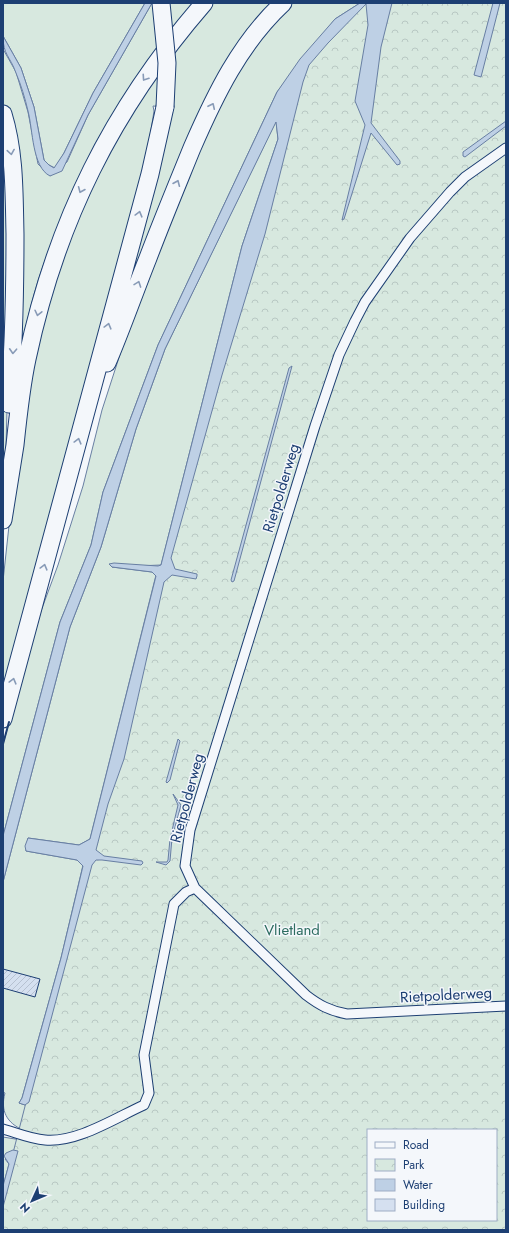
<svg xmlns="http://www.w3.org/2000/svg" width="509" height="1233" font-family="Jost,sans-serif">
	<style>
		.green { fill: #d7e8df; stroke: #687fa3 }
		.park { fill: url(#park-crowns); stroke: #687fa3; fill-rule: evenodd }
		.water { fill: #bed0e5; stroke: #687fa3 }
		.building { fill: url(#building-hatch); stroke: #1d3f73 }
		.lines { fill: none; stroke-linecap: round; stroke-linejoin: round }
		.street-casing { stroke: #1d3f73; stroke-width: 11 }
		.highway-casing { stroke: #1d3f73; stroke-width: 19 }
		.street { stroke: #f4f7fb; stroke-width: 9 }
		.highway { stroke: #f4f7fb; stroke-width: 17 }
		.highway-bridge-casing { stroke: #1d3f73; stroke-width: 19; stroke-linecap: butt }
		.highway-bridge { stroke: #f4f7fb; stroke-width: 17 }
		.wall { stroke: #1d3f73; stroke-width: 2 }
		.oneway { stroke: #889bb7 }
		.labels { text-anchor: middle; stroke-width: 3; stroke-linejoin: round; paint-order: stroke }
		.street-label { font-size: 15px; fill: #1d3f73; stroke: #f4f7fb }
		.park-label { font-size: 15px; fill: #2c6c60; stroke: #f4f7fb }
	</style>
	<defs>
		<pattern id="park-crowns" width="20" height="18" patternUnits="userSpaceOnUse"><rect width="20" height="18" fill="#d7e8df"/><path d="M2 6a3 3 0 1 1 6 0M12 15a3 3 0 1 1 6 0" fill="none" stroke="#b8c8c3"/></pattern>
		<pattern id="building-hatch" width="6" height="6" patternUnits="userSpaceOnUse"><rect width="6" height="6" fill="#d5e0f0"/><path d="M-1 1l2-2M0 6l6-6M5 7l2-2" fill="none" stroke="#b6c1d1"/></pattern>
	</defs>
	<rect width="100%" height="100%" fill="#f4f7fb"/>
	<!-- green -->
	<path class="green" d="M 3,3 L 145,3 L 93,93 L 64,153 L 55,168 L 49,165 L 44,160 L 34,107 L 21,68 L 3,36 Z
		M 152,3 L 194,3 C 125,83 78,167 43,266 C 30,302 23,341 15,378 L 7,113 L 3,103 L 3,49 L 16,72 L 28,112 L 38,164 L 50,176 L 67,162 L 88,115 Z
		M 210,3 L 278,3 L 247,37 L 119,330 L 165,107 L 153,106 L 154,111 L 147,155 L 3,696 L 3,581 L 22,406 L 49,285 L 123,118 Z
		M 292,3 L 360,3 L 335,19 L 277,92 L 158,345 L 103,492 L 91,545 L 60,622 L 3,836 L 3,744 L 41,611 L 58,565 L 83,486 L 102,410 L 137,302 L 169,213 L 237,70 L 265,27 Z
		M 276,121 L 278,139 L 242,246 L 161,565 L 112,567 L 152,572 L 156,575 L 90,839 L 79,845 L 28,838 L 26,851 L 77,860 L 83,865 L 61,958 L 22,1098 L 19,1103 L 25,1105 L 29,1102 L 23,1130 C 7,1123 0,1111 5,1093 L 3,1092 L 3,882 L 70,627 L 101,547 L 136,429 L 165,349 Z
		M 3,151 L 11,254 L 6,448 L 3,461 Z
		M 3,1137 L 21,1140 L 18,1151 L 5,1159 L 9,1164 L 3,1186 Z"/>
	<!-- park -->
	<path class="park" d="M 366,3 L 506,3 L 506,1230 L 3,1230 L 3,1192 L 32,1079 L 297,75 L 339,25 ZM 368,1130 L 496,1130 L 496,1220 L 368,1220 Z"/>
	<!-- water -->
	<path class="water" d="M 145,3 L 152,3 L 88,115 L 62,171 L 50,176 C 32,167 33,130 28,111 C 25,98 21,85 16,73 C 10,56 3,55 3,36 L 21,68 L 34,107 L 44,160 L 49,165 L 54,168 L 64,153 L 93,93 Z
		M 360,3 L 392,3 L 381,47 L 371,123 L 400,161 L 400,164 L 397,165 L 371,133 L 344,219 L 342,220 L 365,125 L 355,101 L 368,25 L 366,4 L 328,43 L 309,65 L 303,82 L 265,234 L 222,375 L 171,558 L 175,569 L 197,574 L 197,576 L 196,579 L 172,575 L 164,582 L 124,759 L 108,804 L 96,850 L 104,856 L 142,861 L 143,863 L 141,865 L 102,860 L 96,860 L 92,865 L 29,1102 L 25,1105 L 19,1103 L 22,1098 L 61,958 L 83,866 L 77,860 L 26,851 L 25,846 L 28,838 L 79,845 L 90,839 L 156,576 L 152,572 L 112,567 L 109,564 L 114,563 L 158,566 L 161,565 L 242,246 L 278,139 L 276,122 L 165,349 L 136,429 L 101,547 L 70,627 L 3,882 L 3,836 L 60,622 L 91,545 L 103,492 L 158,345 L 277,92 L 300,59 L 335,19 Z
		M 493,3 L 500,3 L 481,77 L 474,75 Z
		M 506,121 L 506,126 L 465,157 L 463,156 L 463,152 Z
		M 292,366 L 234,581 L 232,582 L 231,580 L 289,368 Z
		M 178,739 L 180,741 L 170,780 L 167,783 L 166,782 Z
		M 173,794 L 181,805 L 172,838 L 170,861 L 166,865 L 156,862 L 167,862 L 168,860 L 170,839 L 178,805 Z
		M 13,1150 L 18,1151 L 3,1207 L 3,1186 L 9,1164 L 4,1156 L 6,1153 Z"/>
	<!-- building -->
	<path class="building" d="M 3,969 L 40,979 L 35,997 L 3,988 Z"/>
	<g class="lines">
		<defs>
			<path id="street" d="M 506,148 L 465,177 L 450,192 L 410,238 L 365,302 L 355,321 L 339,355 L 315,426 L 190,830 L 185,866 L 195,888 L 306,995 C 319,1005 330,1011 347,1014 L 506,1006
				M 3,1129 C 17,1133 31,1139 45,1140 C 77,1143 115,1118 144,1105 L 149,1093 L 144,1055 L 174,904 L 186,892 L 195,888"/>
			<path id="highway" d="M 3,114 C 15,153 14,194 15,234 C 15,291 14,348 9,404
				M 107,363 C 122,328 134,293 148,258 C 162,221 177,185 192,148 C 215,95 240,43 283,3
				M 3,520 C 7,495 11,470 15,445 C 18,416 21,387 27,359 C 56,222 112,109 204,3
				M 3,719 L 150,174 L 165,107"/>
		</defs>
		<!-- street casing -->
		<use href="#street" class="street-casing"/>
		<!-- highway casing -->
		<use href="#highway" class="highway-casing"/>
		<!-- street -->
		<use href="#street" class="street"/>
		<!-- highway -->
		<use href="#highway" class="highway"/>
		<defs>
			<path id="highway-bridge" d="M 161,3 L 167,63 L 165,107"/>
		</defs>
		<!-- highway-bridge casing -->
		<use href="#highway-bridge" class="highway-bridge-casing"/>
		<!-- highway-bridge -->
		<use href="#highway-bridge" class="highway-bridge"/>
		<!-- wall -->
		<path class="wall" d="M 3,744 L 9,722"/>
	</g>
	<!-- one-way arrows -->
	<defs><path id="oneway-chevron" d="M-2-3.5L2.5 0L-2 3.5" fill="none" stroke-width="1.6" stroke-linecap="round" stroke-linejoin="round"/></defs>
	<g class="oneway">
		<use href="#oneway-chevron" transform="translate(145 78) rotate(124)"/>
		<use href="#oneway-chevron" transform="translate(212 106) rotate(-65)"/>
		<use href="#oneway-chevron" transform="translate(11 152) rotate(81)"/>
		<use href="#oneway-chevron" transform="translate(177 183) rotate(-67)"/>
		<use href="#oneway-chevron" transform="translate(81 190) rotate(113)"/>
		<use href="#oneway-chevron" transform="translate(139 214) rotate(-75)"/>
		<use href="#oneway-chevron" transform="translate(138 284) rotate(-70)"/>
		<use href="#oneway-chevron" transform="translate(38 313) rotate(103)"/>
		<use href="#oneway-chevron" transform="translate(108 326) rotate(-75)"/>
		<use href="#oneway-chevron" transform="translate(13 351) rotate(93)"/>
		<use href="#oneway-chevron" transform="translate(78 441) rotate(-75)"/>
		<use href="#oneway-chevron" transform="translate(44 567) rotate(-75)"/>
		<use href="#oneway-chevron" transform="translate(13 681) rotate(-75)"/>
	</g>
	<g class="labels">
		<!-- street labels -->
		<g class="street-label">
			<text transform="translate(281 488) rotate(-73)" y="5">Rietpolderweg</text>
			<text transform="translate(187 798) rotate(-75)" y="5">Rietpolderweg</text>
			<text transform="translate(446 995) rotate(-3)" y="5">Rietpolderweg</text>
		</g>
		<!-- park labels -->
		<g class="park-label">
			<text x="292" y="935">Vlietland</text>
		</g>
	</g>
	<!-- border -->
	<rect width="509" height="1233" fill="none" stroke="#1d3f73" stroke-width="8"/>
	<!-- legend -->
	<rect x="367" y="1129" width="130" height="92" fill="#f4f7fb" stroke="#9eadc5"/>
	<rect x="375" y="1142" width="20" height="6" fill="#f4f7fb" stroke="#9eadc5"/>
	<text x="403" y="1149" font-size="12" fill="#1d3f73">Road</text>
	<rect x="375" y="1159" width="20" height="12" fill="url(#park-crowns)" stroke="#9eadc5"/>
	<text x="403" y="1169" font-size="12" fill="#1d3f73">Park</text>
	<rect x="375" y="1179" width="20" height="12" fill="#bed0e5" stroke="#9eadc5"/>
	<text x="403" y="1189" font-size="12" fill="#1d3f73">Water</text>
	<rect x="375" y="1199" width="20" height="12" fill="#d5e0f0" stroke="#9eadc5"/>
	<text x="403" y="1209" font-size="12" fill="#1d3f73">Building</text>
	<!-- north arrow -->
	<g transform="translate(32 1201) rotate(226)" stroke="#f4f7fb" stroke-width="3" paint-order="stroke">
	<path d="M0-3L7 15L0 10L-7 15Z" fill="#1d3f73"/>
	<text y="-6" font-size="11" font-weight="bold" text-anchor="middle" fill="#1d3f73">N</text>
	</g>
</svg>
